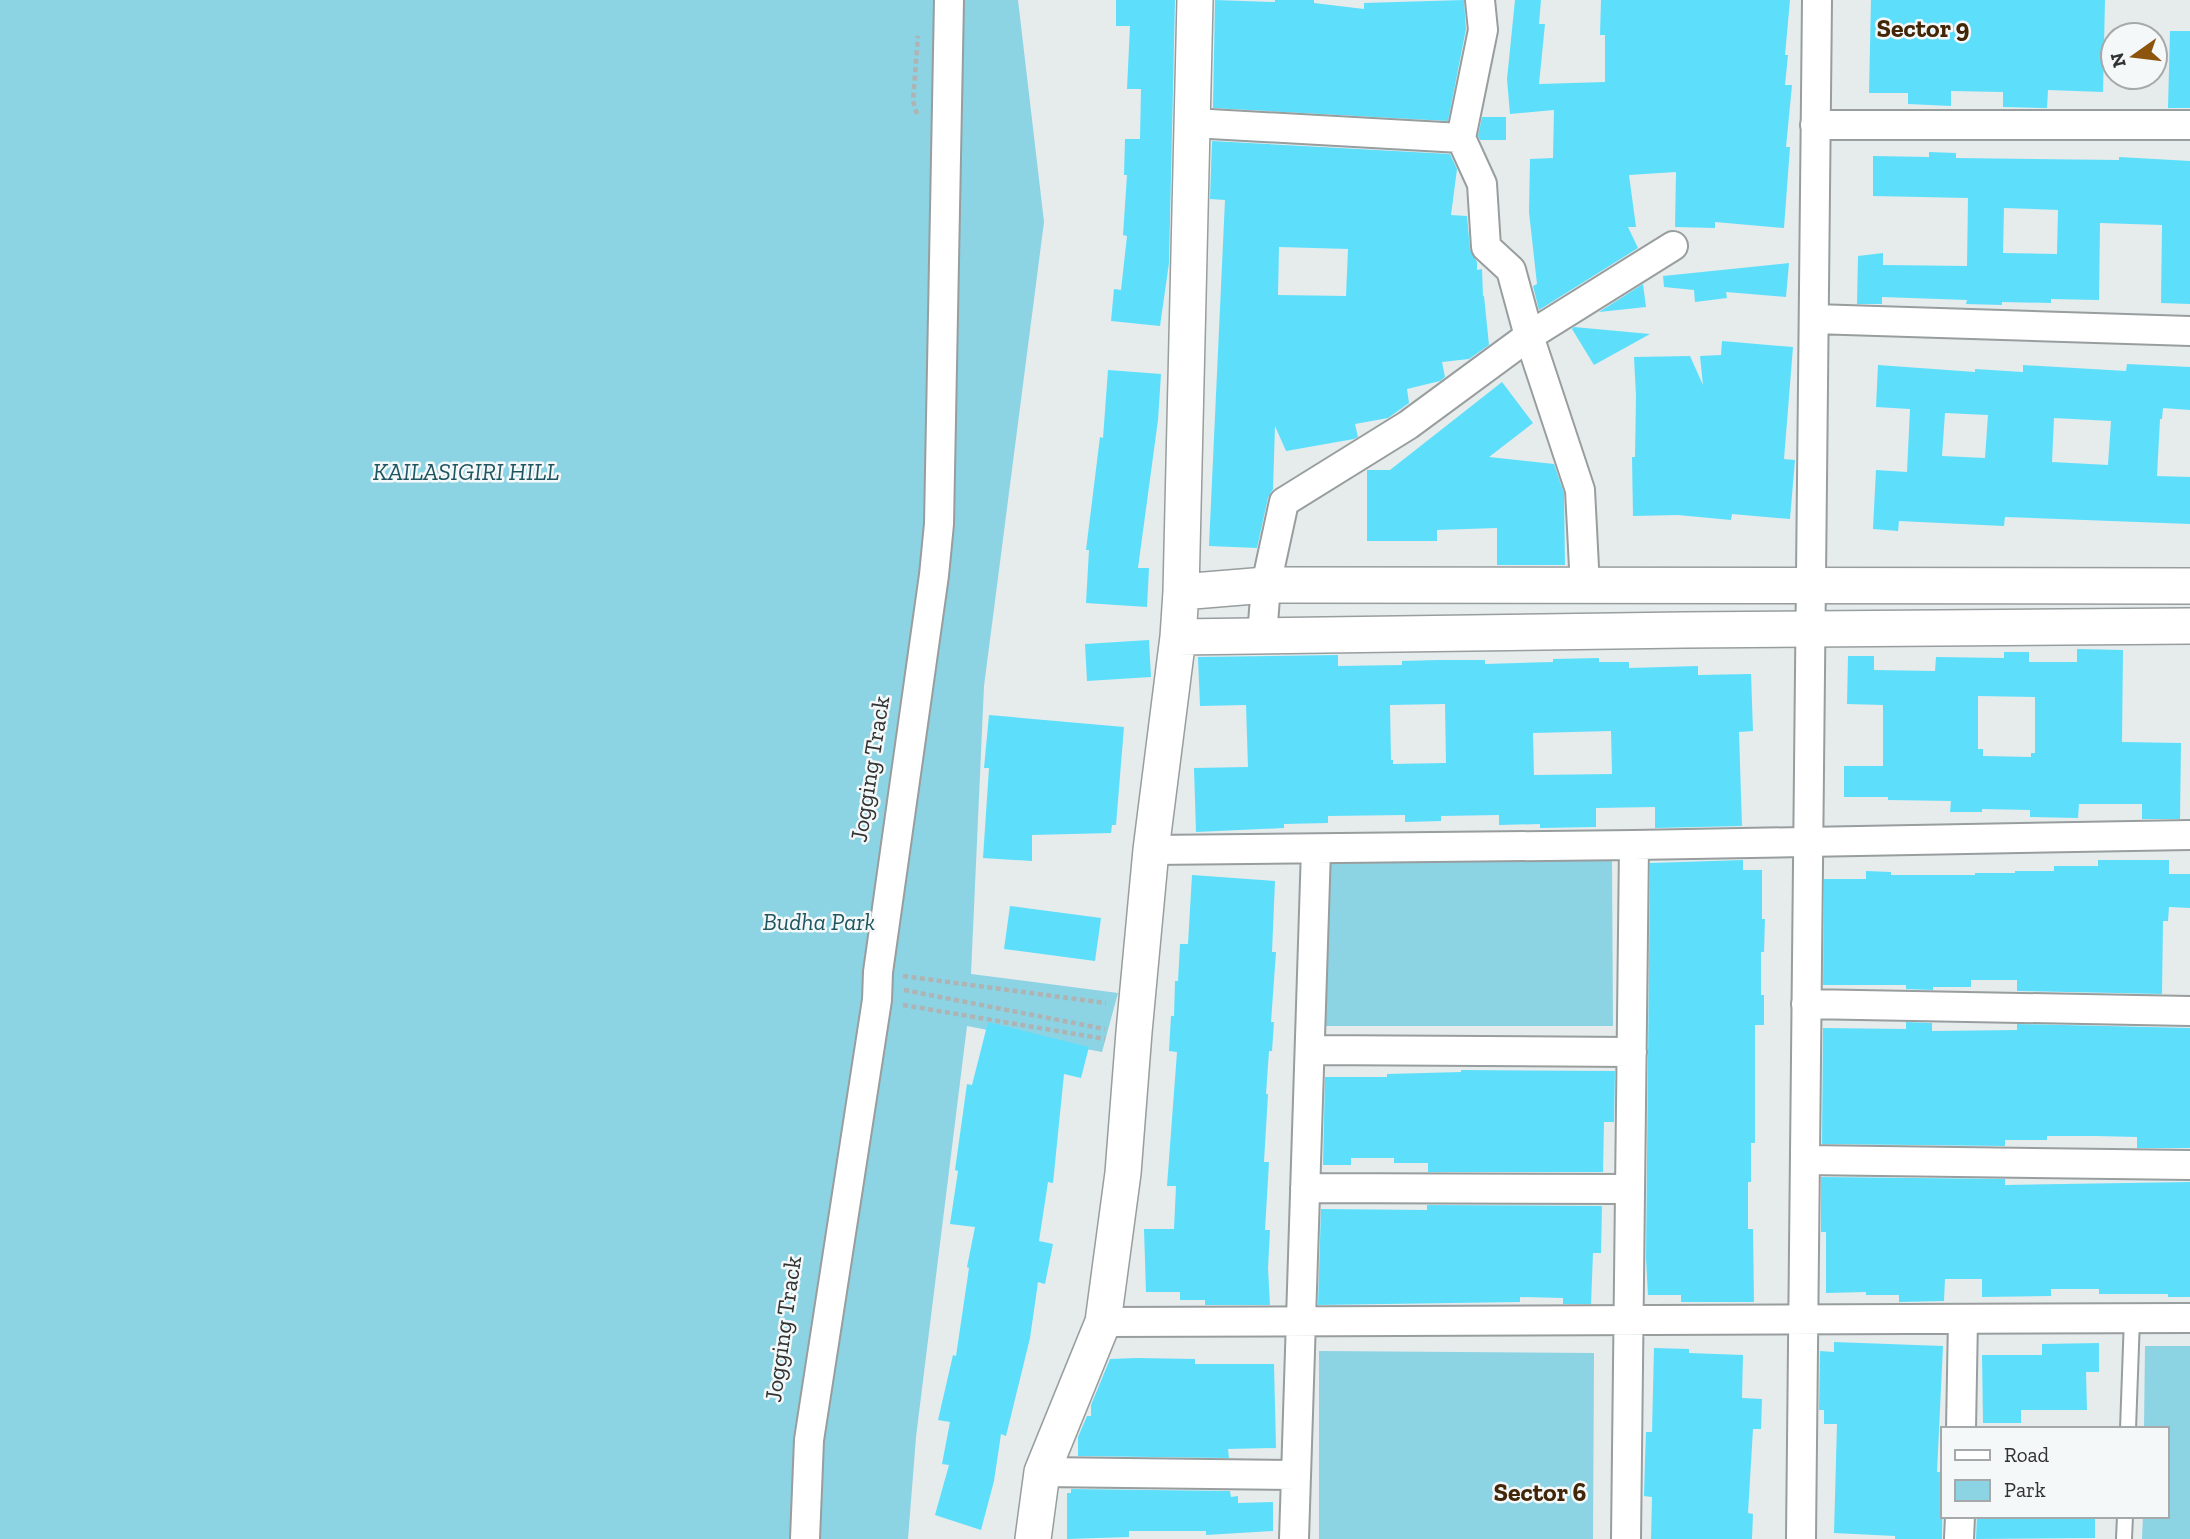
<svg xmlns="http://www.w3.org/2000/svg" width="2190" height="1539" font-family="'Zilla Slab',serif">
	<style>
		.green { fill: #8cd3e4 }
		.building { fill: #5ddffb; fill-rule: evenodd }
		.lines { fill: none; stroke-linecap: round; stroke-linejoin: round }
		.service-casing { stroke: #989d9e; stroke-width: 18 }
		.minor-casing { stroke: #989d9e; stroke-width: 32 }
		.tertiary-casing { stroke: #989d9e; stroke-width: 38 }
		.path { stroke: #afb3b4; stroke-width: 4.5; stroke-dasharray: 5 3.5; stroke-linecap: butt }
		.service { stroke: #fff; stroke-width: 14 }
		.minor { stroke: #fff; stroke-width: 28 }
		.tertiary { stroke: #fff; stroke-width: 35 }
		.labels { text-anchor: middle; stroke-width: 5; stroke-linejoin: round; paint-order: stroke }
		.park-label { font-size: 24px; font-style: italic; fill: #1e5560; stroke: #f4f8f9 }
		.street-label { font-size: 24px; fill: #313333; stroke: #f4f8f9 }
		.neighbourhood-label { font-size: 26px; font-weight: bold; fill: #422607; stroke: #f4f8f9 }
	</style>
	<rect width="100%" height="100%" fill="#e6ebec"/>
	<!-- green -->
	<path class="green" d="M 0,0 L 1018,0 L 1044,222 L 984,686 L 971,974 L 1118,993 L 1102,1052 L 967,1026 L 916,1437 L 908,1539 L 0,1539 Z
		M 1320,861 L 1612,861 L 1613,1026 L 1321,1026 Z
		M 2145,1346 L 2190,1346 L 2190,1539 L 2142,1539 L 2143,1516 L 2167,1516 L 2167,1429 L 2144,1429 Z
		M 1319,1351 L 1594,1353 L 1593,1539 L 1319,1539 Z"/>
	<!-- building -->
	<path class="building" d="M 1116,0 L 1175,0 L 1169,263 L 1160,326 L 1111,321 L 1114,289 L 1121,290 L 1127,236 L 1123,235 L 1127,175 L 1124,175 L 1125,139 L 1140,139 L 1141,89 L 1127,89 L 1130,26 L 1116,26 Z
		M 1215,0 L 1275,2 L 1275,0 L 1314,0 L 1314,3 L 1364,9 L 1364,3 L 1464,0 L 1466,29 L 1448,121 L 1213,108 Z
		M 1515,0 L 1541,0 L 1539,24 L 1545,24 L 1539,84 L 1605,82 L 1605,35 L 1600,35 L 1601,0 L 1790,0 L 1785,55 L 1788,55 L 1785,85 L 1792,85 L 1786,147 L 1790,147 L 1784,228 L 1715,222 L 1715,228 L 1675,227 L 1676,172 L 1629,175 L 1636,227 L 1628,227 L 1638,248 L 1539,310 L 1533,286 L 1537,284 L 1529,212 L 1530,159 L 1553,158 L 1554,110 L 1510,114 L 1507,79 Z
		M 1871,0 L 2105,0 L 2103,92 L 2048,90 L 2047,108 L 2003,107 L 2003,92 L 1951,91 L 1951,106 L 1908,104 L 1908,93 L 1869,93 Z
		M 2170,31 L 2190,31 L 2190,108 L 2168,108 Z
		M 1482,117 L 1506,117 L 1506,140 L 1480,140 L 1478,136 Z
		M 1212,141 L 1450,154 L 1457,169 L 1451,215 L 1467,216 L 1470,249 L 1477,262 L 1477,270 L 1482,269 L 1483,296 L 1484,296 L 1489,345 L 1469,359 L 1442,362 L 1445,377 L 1440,381 L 1407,389 L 1409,403 L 1388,418 L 1355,424 L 1358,437 L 1354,439 L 1286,451 L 1275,426 L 1273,489 L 1268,498 L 1257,548 L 1209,546 L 1225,200 L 1210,199 ZM 1279,247 L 1348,249 L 1346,296 L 1278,295 Z
		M 1929,152 L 1956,153 L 1956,158 L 2119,160 L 2119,157 L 2190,161 L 2190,304 L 2161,303 L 2162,225 L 2100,223 L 2099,300 L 2051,299 L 2051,303 L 2002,302 L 2002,305 L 1966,304 L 1967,300 L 1882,297 L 1882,304 L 1857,304 L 1858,256 L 1883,253 L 1883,265 L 1967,266 L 1968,198 L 1873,196 L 1873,156 L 1929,157 ZM 2004,208 L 2058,210 L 2057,254 L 2003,253 Z
		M 1789,263 L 1786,297 L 1726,292 L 1727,298 L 1695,302 L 1694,290 L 1664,287 L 1663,276 Z
		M 1643,284 L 1646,307 L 1599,312 Z
		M 1574,327 L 1650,334 L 1594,365 L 1572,329 Z
		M 1722,341 L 1793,347 L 1784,459 L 1795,460 L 1790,519 L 1732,514 L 1731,520 L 1678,515 L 1633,516 L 1632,457 L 1635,457 L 1636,396 L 1634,357 L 1690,356 L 1703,385 L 1700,356 L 1721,355 Z
		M 2127,364 L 2190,367 L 2190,410 L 2163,408 L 2162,419 L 2160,419 L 2157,476 L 2190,477 L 2190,524 L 2005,517 L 2004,526 L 1899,521 L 1898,531 L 1873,529 L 1876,470 L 1907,472 L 1910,409 L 1876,407 L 1878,365 L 1975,372 L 1975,369 L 2023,372 L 2023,365 L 2126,371 ZM 1945,413 L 1988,415 L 1985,458 L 1942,456 ZM 2054,418 L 2111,421 L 2108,465 L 2052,462 Z
		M 1108,370 L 1161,374 L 1158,420 L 1138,568 L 1149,568 L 1147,607 L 1086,603 L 1089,550 L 1086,550 L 1100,437 L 1103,438 Z
		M 1502,382 L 1533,423 L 1489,457 L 1554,464 L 1564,493 L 1565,565 L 1497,565 L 1497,528 L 1437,530 L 1437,541 L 1367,541 L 1367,470 L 1390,470 Z
		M 1149,640 L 1151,677 L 1087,681 L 1085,644 Z
		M 2077,649 L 2123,650 L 2122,742 L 2181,743 L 2180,819 L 2142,819 L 2142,804 L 2079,804 L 2078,818 L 2030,817 L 2030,810 L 1982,809 L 1982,812 L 1950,812 L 1951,801 L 1888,800 L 1888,797 L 1844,797 L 1844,766 L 1883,766 L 1883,705 L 1847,704 L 1848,656 L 1874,656 L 1874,670 L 1935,671 L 1936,657 L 2004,658 L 2004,652 L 2029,652 L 2029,662 L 2077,662 ZM 1978,696 L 2035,697 L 2035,753 L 2031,753 L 2031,757 L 1983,756 L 1983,749 L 1978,749 Z
		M 1338,655 L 1338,666 L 1402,665 L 1402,661 L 1438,660 L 1485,660 L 1485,664 L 1553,662 L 1553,659 L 1599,658 L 1599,662 L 1629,662 L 1629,668 L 1698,666 L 1698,675 L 1751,674 L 1753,731 L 1739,732 L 1742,826 L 1655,828 L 1655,807 L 1596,808 L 1596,827 L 1540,828 L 1540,824 L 1499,825 L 1499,815 L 1441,816 L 1441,821 L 1405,822 L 1405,815 L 1328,816 L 1328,823 L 1284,824 L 1284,828 L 1196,832 L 1194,768 L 1248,767 L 1246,705 L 1200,706 L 1198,657 ZM 1445,704 L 1446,763 L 1393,764 L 1393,760 L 1391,760 L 1390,705 ZM 1611,731 L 1612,774 L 1534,775 L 1533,733 Z
		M 989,715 L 1124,727 L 1116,825 L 1112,825 L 1111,833 L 1032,835 L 1032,861 L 983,858 L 989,768 L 984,768 Z
		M 1743,860 L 1743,870 L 1762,870 L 1762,919 L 1765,919 L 1764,952 L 1761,952 L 1761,995 L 1764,995 L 1764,1025 L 1755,1025 L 1755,1143 L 1751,1143 L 1751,1182 L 1748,1182 L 1748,1229 L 1753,1229 L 1754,1302 L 1681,1302 L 1681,1295 L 1648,1295 L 1646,1258 L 1650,863 Z
		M 2098,860 L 2169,860 L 2169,874 L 2190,874 L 2190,908 L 2169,907 L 2168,921 L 2163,921 L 2162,994 L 2017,991 L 2017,980 L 1971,980 L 1971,987 L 1933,987 L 1933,990 L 1906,989 L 1906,985 L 1823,985 L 1824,879 L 1866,879 L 1866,871 L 1891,872 L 1891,875 L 1975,875 L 1975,873 L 2015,873 L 2015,871 L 2054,871 L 2054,866 L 2098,866 Z
		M 1192,875 L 1275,881 L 1272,952 L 1276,952 L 1271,1022 L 1274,1022 L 1272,1051 L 1269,1051 L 1266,1094 L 1268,1094 L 1264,1162 L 1269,1162 L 1265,1230 L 1270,1230 L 1268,1268 L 1270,1305 L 1205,1305 L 1205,1300 L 1180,1300 L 1180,1292 L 1146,1292 L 1144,1229 L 1174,1229 L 1176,1186 L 1167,1186 L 1177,1052 L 1169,1051 L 1171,1016 L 1174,1016 L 1175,981 L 1178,981 L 1180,944 L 1188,944 Z
		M 1010,906 L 1101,918 L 1095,961 L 1004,949 Z
		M 988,1022 L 1089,1047 L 1081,1078 L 1064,1074 L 1053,1183 L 1048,1182 L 1039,1241 L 1053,1244 L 1045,1284 L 1038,1282 L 1030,1338 L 1006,1436 L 1001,1434 L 994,1481 L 981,1530 L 935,1515 L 949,1465 L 942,1464 L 950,1422 L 938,1420 L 953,1355 L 956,1356 L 969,1268 L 967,1267 L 975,1227 L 950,1224 L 958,1171 L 955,1170 L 967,1084 L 972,1085 Z
		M 1906,1022 L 1932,1023 L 1932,1031 L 2017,1030 L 2017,1024 L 2190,1028 L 2190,1148 L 2137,1148 L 2137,1137 L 2096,1136 L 2047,1136 L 2047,1140 L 2005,1140 L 2005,1146 L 1822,1144 L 1823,1028 L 1906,1029 Z
		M 1461,1070 L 1615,1071 L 1614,1122 L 1604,1122 L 1603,1172 L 1428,1172 L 1428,1163 L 1394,1163 L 1394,1158 L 1351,1158 L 1351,1165 L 1323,1165 L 1325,1077 L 1387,1077 L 1387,1074 L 1461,1072 Z
		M 1821,1177 L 2005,1179 L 2005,1185 L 2190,1182 L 2190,1297 L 2168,1297 L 2168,1294 L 2099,1294 L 2099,1289 L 2051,1289 L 2051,1296 L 1982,1297 L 1982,1279 L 1945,1279 L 1944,1301 L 1899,1302 L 1899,1295 L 1866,1295 L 1866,1292 L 1826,1293 L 1826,1232 L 1821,1232 Z
		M 1427,1205 L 1602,1206 L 1601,1253 L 1593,1253 L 1591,1304 L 1563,1304 L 1563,1298 L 1520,1297 L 1520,1302 L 1318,1305 L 1321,1209 L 1427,1210 Z
		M 1834,1342 L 1943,1346 L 1937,1472 L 1943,1472 L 1942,1539 L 1895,1539 L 1895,1536 L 1834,1533 L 1837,1424 L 1824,1424 L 1824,1410 L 1819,1410 L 1820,1351 L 1834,1352 Z
		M 2099,1343 L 2099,1372 L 2086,1372 L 2087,1410 L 2021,1410 L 2021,1423 L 1983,1423 L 1982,1355 L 2042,1355 L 2042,1344 Z
		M 1654,1348 L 1689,1349 L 1689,1353 L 1743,1355 L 1742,1398 L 1762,1399 L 1761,1429 L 1753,1429 L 1748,1513 L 1753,1514 L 1752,1539 L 1651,1539 L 1652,1497 L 1644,1496 L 1645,1460 L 1646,1432 L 1652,1432 Z
		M 1137,1358 L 1195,1359 L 1195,1364 L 1274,1364 L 1276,1448 L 1228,1449 L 1229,1458 L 1078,1456 L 1078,1437 L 1087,1416 L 1091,1416 L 1091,1405 L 1110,1359 Z
		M 1071,1489 L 1230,1491 L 1231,1497 L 1238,1496 L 1238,1503 L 1273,1502 L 1273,1531 L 1206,1535 L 1206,1531 L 1129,1531 L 1129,1537 L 1067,1539 L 1067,1493 L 1071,1493 Z
		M 1977,1516 L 2095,1516 L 2095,1538 L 1976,1539 Z"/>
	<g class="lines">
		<defs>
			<path id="service" d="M 2128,1429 L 2132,1318
				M 2124,1539 L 2125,1516"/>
			<path id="minor" d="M 1192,123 L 1461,138 L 1483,30 L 1480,0
				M 1815,125 L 2190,125
				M 1461,138 L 1482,184 L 1486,247 L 1511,270 L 1529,336 L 1580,490 L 1585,587
				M 1814,319 L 2190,331
				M 1262,636 L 1266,585 L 1284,502 L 1408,425 L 1529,336 L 1673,246
				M 1151,850 L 1634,845 L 2190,835
				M 1806,1004 L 2190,1011
				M 1310,1050 L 1632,1052
				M 1805,1160 L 2190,1165
				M 1305,1188 L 1630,1189
				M 1103,1322 L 2190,1318
				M 1961,1429 L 1963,1319
				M 1042,1472 L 1296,1475
				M 805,1539 L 809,1440 L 877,1000 L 878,972 L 934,575 L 939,524 L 949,0
				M 1294,1539 L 1316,849
				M 1626,1539 L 1634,845
				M 1801,1539 L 1817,0
				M 1959,1539 L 1960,1516"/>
			<path id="tertiary" d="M 1181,592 L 1266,585 L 2190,586
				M 1178,637 L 1684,630 L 2190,626
				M 1033,1539 L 1042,1472 L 1103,1322 L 1123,1173 L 1134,1032 L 1151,850 L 1178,637 L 1181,592 L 1195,0"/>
		</defs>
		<!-- service casing -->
		<use href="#service" class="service-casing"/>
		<!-- minor casing -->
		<use href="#minor" class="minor-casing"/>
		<!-- tertiary casing -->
		<use href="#tertiary" class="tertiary-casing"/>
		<!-- path -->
		<path class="path" d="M 917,114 L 913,101 L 918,36
			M 903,976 L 1106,1003
			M 904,990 L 1105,1029
			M 903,1005 L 1105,1039"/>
		<!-- service -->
		<use href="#service" class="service"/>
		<!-- minor -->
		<use href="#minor" class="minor"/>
		<!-- tertiary -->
		<use href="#tertiary" class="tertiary"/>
	</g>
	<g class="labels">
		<!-- park labels -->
		<g class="park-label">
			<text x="466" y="480">KAILASIGIRI HILL</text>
			<text x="819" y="930">Budha Park</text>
		</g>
		<!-- street labels -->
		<g class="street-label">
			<text transform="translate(870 769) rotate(-81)" y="8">Jogging Track</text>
			<text transform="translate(783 1329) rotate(-82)" y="8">Jogging Track</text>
		</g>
		<!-- neighbourhood labels -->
		<g class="neighbourhood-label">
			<text x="1923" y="37">Sector 9</text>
			<text x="1540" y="1501">Sector 6</text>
		</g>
	</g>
	<!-- legend -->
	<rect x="1941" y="1427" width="228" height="91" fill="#f4f8f9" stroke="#a6a9aa" stroke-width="2"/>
	<rect x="1955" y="1450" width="35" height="10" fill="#ffffff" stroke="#a6a9aa" stroke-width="2"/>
	<text x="2004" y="1462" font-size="21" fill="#313333">Road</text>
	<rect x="1955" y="1480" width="35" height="21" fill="#8cd3e4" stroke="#a6a9aa" stroke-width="2"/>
	<text x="2004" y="1497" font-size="21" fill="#313333">Park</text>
	<!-- north arrow -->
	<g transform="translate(2134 56) rotate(256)"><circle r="33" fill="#f4f8f9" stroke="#a6a9aa" stroke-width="2"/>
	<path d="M0-5L12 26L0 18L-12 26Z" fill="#8d540d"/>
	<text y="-10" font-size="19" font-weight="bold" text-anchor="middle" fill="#313333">N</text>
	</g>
</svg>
